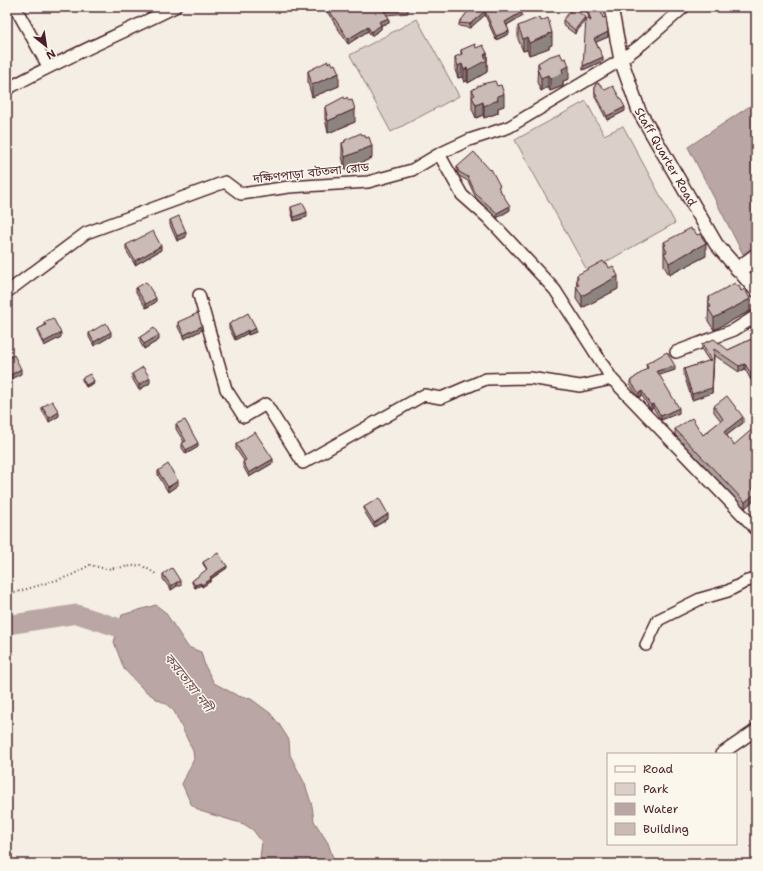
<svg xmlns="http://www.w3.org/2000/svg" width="763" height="871" font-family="'Shantell Sans','Noto Sans Bengali',sans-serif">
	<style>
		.green { fill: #dbd0c9; stroke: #92787a }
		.water { fill: #baa7a5; stroke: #8d7174 }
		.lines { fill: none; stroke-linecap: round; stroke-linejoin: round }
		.river { stroke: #baa7a5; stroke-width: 19 }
		.minor-casing { stroke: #4a1f2b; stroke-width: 14 }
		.tertiary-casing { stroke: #4a1f2b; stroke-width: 16 }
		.path { stroke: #4a1f2b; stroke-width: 2; stroke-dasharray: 1 3; stroke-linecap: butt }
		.minor { stroke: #fbf7ec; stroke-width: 11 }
		.tertiary { stroke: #fbf7ec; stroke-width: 13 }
		.wall { fill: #aea19d; stroke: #4a1f2b }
		.shaded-wall { fill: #8d837f; stroke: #4a1f2b }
		.building { fill: #cabbb6; stroke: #4a1f2b }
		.labels { text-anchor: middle; stroke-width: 3; stroke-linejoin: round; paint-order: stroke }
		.street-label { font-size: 12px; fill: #4a1f2b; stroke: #fbf7ec }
		.water-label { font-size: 13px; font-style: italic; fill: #714f56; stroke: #fbf7ec }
	</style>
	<rect width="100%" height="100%" fill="#f4eee4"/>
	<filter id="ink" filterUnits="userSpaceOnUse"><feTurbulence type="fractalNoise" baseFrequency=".025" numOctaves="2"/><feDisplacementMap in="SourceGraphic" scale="8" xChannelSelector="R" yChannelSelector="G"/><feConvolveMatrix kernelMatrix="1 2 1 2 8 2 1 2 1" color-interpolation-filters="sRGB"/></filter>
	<g filter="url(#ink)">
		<!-- green -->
		<path class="green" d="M 417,19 L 459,96 L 391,132 L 350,55 Z
			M 586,101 L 604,135 L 623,126 L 675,223 L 588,272 L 515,140 Z"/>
		<!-- water -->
		<path class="water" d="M 756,102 L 756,244 L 743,254 L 688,147 Z
			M 156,605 L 165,612 L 188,647 L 201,652 L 205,666 L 214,683 L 238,696 L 251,699 L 270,713 L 279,724 L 289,740 L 290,755 L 305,784 L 312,806 L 314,821 L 328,843 L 335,864 L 254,864 L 260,858 L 262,842 L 253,830 L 244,824 L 200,811 L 191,804 L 182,784 L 194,759 L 193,751 L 174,711 L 165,703 L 158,700 L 144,690 L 124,669 L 114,642 L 122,615 Z"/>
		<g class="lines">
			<!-- river -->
			<path class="river" d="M 7,625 L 77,614 L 144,636"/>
			<defs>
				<path id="minor" d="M 15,7 L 48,66
					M 7,89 C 61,59 119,35 175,7
					M 439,154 L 462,195 L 488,218 L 555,290 L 612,379 L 755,528
					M 738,269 L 753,265 L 756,269
					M 7,292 L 86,233 L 225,182 L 241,194 L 289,187 L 368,182 L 412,170 L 439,154 L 469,140 L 509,127 L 621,60 L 642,44 L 684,7
					M 199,295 L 226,389 L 244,417 L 266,404 L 303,463 L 424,395 L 441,398 L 486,379 L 530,378 L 580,386 L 612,379
					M 676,352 L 734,330 L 756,316
					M 646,645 L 658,620 L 700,599 L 728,591 L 747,581 L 756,579
					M 721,754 L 756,730"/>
				<g id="tertiary">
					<path id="s1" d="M 611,7 L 621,60 L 639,111 L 716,244 L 756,290"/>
					<path d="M 737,269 L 756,255"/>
					<path d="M 756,525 L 756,529"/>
				</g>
			</defs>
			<!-- minor casing -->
			<use href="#minor" class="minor-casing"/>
			<!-- tertiary casing -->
			<use href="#tertiary" class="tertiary-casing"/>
			<!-- path -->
			<path class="path" d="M 7,595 L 70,576 L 90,565 L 106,569 L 141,565 L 156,574"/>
			<!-- minor -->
			<use href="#minor" class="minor"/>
			<!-- tertiary -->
			<use href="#tertiary" class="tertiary"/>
		</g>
		<!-- wall -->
		<path class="wall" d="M 299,7 L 314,7 L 302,13 Z
			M 324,7 L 408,7 L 408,13 L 387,15 L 389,23 L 381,25 L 381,29 L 371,36 L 368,31 L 348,44 Z
			M 466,7 L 518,7 L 522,16 L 507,25 L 509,34 L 496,40 L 485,15 L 470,28 L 459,26 L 459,23 L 468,12 Z
			M 586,7 L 600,7 L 608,37 L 596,42 L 603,61 L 583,70 L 589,20 Z
			M 563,20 L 585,21 L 575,34 L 563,25 Z
			M 518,26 L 552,45 L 549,46 L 549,48 L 529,55 L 527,50 L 523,51 L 518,39 Z
			M 476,48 L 487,53 L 487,72 L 468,83 L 467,81 L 464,82 L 462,77 L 458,78 L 455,70 L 455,57 L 461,55 L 461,50 Z
			M 328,63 L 333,65 L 339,86 L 312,97 L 308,83 L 308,71 Z
			M 538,63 L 569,79 L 563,81 L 563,86 L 550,91 L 548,87 L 541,91 L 537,82 Z
			M 595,85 L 605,90 L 625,111 L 607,120 L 595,97 Z
			M 472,90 L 504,106 L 498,108 L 498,113 L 484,118 L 483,115 L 476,118 L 472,109 Z
			M 345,99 L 355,122 L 328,133 L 325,119 L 325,107 Z
			M 345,140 L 372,158 L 345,170 L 342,156 L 342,143 L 345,142 Z
			M 457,167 L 500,190 L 510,210 L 497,218 L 476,198 L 468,181 L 459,176 L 457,172 Z
			M 291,207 L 307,217 L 294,221 L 291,211 Z
			M 170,220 L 186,237 L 177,241 L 170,225 Z
			M 664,242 L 706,256 L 669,275 L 664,266 Z
			M 126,245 L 161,250 L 135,265 L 126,250 Z
			M 577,275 L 618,289 L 582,308 L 576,299 Z
			M 136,288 L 156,302 L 146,308 L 136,292 Z
			M 709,297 L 750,311 L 714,330 L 708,321 Z
			M 44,322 L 61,337 L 44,346 L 38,334 L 38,329 L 44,326 Z
			M 178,322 L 202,330 L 184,339 L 178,327 Z
			M 229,324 L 256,332 L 248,335 L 248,333 L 235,340 L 229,328 Z
			M 89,333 L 111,336 L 94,346 L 89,337 Z
			M 140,337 L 159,340 L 144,349 L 140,342 Z
			M 756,337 L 756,391 L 756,387 L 753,382 L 753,379 L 751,380 L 745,369 L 739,372 L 714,355 L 712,393 L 692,400 L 684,375 L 684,369 L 709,361 L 702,350 L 702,344 L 728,350 Z
			M 646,364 L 675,370 L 659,375 L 679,413 L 661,420 L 653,408 L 651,410 L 649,407 L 642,396 L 639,397 L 630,385 L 630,381 L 647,369 Z
			M 132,374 L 150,383 L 139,390 L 132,378 Z
			M 82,378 L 94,383 L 86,387 L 82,380 Z
			M 714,406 L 743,423 L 727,435 L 755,492 L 756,498 L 745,508 L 675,435 L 675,429 L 703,435 L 721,421 L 714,412 Z
			M 42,407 L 59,416 L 49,422 L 42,411 Z
			M 176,424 L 198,447 L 186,454 L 182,448 L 182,443 L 184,442 L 176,429 Z
			M 236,444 L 273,463 L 249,477 L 243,466 L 243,462 L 244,461 L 236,449 Z
			M 158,471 L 178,485 L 168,492 L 158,475 Z
			M 364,507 L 388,519 L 374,527 L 364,511 Z
			M 203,562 L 227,568 L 211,579 L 211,581 L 202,587 L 201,585 L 195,588 L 192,583 L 192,581 L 207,570 L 203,564 Z
			M 163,574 L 181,582 L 181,586 L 177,586 L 171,590 L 163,579 Z"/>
		<!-- shaded-wall -->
		<path class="shaded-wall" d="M 306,7 L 314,7 L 302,13 L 302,9 Z
			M 485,11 L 485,15 L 470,28 L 470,24 Z
			M 522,12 L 522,16 L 505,26 L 505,22 Z
			M 585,17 L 585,21 L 575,34 L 575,30 Z
			M 389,18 L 389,23 L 381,25 L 381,29 L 371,36 L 371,32 L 379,22 Z
			M 368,27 L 368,31 L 348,44 L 348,39 Z
			M 509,31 L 509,34 L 496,40 L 496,36 Z
			M 608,32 L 608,37 L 594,43 L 594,39 Z
			M 552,33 L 552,45 L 549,46 L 549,48 L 529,55 L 529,43 Z
			M 527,37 L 527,50 L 523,51 L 523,39 Z
			M 487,53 L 487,72 L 468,83 L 468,70 L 484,55 Z
			M 603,57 L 603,61 L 583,70 L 583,66 Z
			M 462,64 L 462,77 L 458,78 L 458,66 Z
			M 569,66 L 569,79 L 563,81 L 563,86 L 550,91 L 550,79 L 562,69 Z
			M 467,68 L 467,81 L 464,82 L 464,70 Z
			M 339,73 L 339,86 L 312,97 L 312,85 Z
			M 548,75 L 548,87 L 541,91 L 541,78 Z
			M 504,94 L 504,106 L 498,108 L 498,113 L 484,118 L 484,106 L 497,96 Z
			M 483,102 L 483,115 L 476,118 L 476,105 Z
			M 625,107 L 625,111 L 607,120 L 607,116 Z
			M 355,109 L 355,122 L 328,133 L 328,121 Z
			M 372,146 L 372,158 L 345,170 L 345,157 Z
			M 510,206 L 510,210 L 497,218 L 497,213 Z
			M 307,212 L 307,217 L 294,221 L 294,217 Z
			M 186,232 L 186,237 L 177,241 L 177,236 Z
			M 706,243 L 706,256 L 669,275 L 669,263 Z
			M 161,246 L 161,250 L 135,265 L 135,261 Z
			M 618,276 L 618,289 L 582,308 L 582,296 Z
			M 156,298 L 156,302 L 146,308 L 146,304 Z
			M 750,299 L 750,311 L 714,330 L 714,318 Z
			M 202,326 L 202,330 L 184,339 L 184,335 Z
			M 256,328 L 256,332 L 248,335 L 248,332 Z
			M 248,330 L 248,333 L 235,340 L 235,337 Z
			M 111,332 L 111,336 L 94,346 L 94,342 Z
			M 61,333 L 61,337 L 44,346 L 44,342 Z
			M 159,335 L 159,340 L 144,349 L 144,344 Z
			M 714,355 L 712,393 L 692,400 L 692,394 Z
			M 745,364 L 745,369 L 739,372 L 739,366 Z
			M 675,366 L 675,370 L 657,376 L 657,371 Z
			M 21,369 L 21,374 L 7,381 L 7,377 Z
			M 756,373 L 756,378 L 753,377 L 753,379 L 751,380 L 751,374 Z
			M 150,378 L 150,383 L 139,390 L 139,385 Z
			M 94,381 L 94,383 L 86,387 L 86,385 Z
			M 642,391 L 642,396 L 639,397 L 639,393 Z
			M 653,404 L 653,408 L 651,410 L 651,405 Z
			M 679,408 L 679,413 L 661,420 L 661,416 Z
			M 59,412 L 59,416 L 49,422 L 49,418 Z
			M 743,417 L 743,423 L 724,437 L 724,432 Z
			M 198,443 L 198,447 L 186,454 L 186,450 Z
			M 273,459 L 273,463 L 249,477 L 249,473 Z
			M 178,481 L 178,485 L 168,492 L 168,487 Z
			M 756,485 L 756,491 L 752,494 L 752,489 Z
			M 756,493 L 756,498 L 745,508 L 745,502 Z
			M 388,514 L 388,519 L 374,527 L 374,523 Z
			M 227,566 L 227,568 L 210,579 L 210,577 Z
			M 211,579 L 211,581 L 202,587 L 202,585 Z
			M 177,582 L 177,586 L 171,590 L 171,586 Z
			M 201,583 L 201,585 L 195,588 L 195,585 Z"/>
		<!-- building -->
		<path class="building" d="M 327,7 L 408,7 L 408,8 L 384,11 L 389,18 L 379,22 L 381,25 L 371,32 L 368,27 L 348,39 Z
			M 468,7 L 518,7 L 522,12 L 505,22 L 509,31 L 496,36 L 485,11 L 470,24 L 459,23 L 469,10 Z
			M 587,7 L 600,7 L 603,18 L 606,17 L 608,32 L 594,39 L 603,57 L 583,66 L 586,18 L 591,21 Z
			M 573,8 L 585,17 L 575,30 L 563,20 Z
			M 540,17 L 541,21 L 548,18 L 552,33 L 548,34 L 549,35 L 529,43 L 527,37 L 523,39 L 518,26 Z
			M 475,44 L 476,48 L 483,45 L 487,53 L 484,55 L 487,60 L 468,70 L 467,68 L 464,70 L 462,64 L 458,66 L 455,57 L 462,54 L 461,50 Z
			M 560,53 L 563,59 L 566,58 L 569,66 L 562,69 L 563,73 L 550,79 L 548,75 L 541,78 L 537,69 L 540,68 L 538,63 L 548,57 Z
			M 328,61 L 328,63 L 331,61 L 333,65 L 335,64 L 339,73 L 312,85 L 308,71 Z
			M 495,81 L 497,86 L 501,85 L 504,94 L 497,96 L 498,100 L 484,106 L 483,102 L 476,105 L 472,97 L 475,95 L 472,90 L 482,84 Z
			M 597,83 L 600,84 L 605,90 L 613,86 L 625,107 L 607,116 L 595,93 L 595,85 Z
			M 344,97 L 345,99 L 347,97 L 349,101 L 352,100 L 355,109 L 328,121 L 325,107 Z
			M 361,133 L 362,135 L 364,134 L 366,138 L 369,137 L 372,146 L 345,157 L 342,143 L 345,142 L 345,140 Z
			M 474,152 L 490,170 L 491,169 L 500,186 L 498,187 L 510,206 L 497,213 L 476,194 L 468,177 L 459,172 L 457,167 Z
			M 303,203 L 307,212 L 294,217 L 291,207 Z
			M 179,216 L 186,232 L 177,236 L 170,220 Z
			M 691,228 L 692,231 L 694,230 L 697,235 L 700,234 L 706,243 L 669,263 L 664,253 L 667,252 L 664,246 L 666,245 L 664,242 Z
			M 153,231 L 161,246 L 135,261 L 126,245 Z
			M 603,261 L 605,264 L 607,263 L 609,268 L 613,266 L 618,276 L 582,296 L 576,286 L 579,285 L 576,279 L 578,278 L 577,275 Z
			M 146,282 L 156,298 L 146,304 L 136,288 Z
			M 735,283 L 737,286 L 739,285 L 741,291 L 745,289 L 750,299 L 714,318 L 708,308 L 711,307 L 708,301 L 710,300 L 709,297 Z
			M 198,313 L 202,326 L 184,335 L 178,322 Z
			M 248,313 L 256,328 L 248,332 L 248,330 L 235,337 L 229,324 Z
			M 53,318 L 61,333 L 44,342 L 38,329 L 46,325 L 44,322 Z
			M 106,323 L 111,332 L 94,342 L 89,333 Z
			M 154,328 L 159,335 L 144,344 L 140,337 Z
			M 756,337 L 756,373 L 751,374 L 745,364 L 739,366 L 714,349 L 712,388 L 692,394 L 684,369 L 711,360 L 702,344 L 714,339 L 728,350 Z
			M 667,352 L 675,366 L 657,371 L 679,408 L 661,416 L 653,404 L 651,405 L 649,403 L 642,391 L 639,393 L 630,381 L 648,368 L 646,364 Z
			M 14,355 L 21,369 L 7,377 L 7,359 Z
			M 143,367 L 150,378 L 139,385 L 132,374 Z
			M 90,374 L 94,381 L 86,385 L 82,378 Z
			M 756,374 L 756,382 L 753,377 Z
			M 727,396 L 743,417 L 724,432 L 734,445 L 756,426 L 756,485 L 752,489 L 756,493 L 745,502 L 675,429 L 692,418 L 703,435 L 723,419 L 714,406 Z
			M 52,401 L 59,412 L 49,418 L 42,407 Z
			M 185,420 L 198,443 L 186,450 L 182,443 L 186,441 L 176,424 Z
			M 255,432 L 273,459 L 249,473 L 243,462 L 246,460 L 236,444 Z
			M 168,464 L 178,481 L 168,487 L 158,471 Z
			M 379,498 L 388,514 L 374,523 L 364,507 Z
			M 218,553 L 227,566 L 210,577 L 211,579 L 202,585 L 201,583 L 195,585 L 192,581 L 207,569 L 203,562 Z
			M 172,568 L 181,582 L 177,582 L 171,586 L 163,574 Z"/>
	</g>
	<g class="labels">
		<!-- street labels -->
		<g class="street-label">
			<text dy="4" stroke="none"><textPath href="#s1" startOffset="161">Staff Quarter Road</textPath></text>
			<text transform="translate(311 173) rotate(-6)" y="4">দক্ষিণপাড়া বটতলা রোড</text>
		</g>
		<!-- water labels -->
		<g class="water-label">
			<text transform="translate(189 682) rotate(52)" y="5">করতোয়া নদী</text>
		</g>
	</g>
	<!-- margin -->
	<rect width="763" height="871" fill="none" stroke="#fbf7ec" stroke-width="24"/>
	<rect x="12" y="12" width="739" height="847" fill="none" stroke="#4a1f2b" stroke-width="1.5" filter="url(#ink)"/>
	<!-- legend -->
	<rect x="607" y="753" width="130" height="92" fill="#fbf7ec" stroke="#b4a19f"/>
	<rect x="615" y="766" width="20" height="6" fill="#fbf7ec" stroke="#b4a19f"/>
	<text x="643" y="773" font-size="12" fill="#4a1f2b">Road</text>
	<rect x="615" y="783" width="20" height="12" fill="#dbd0c9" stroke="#b4a19f"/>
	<text x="643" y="793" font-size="12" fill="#4a1f2b">Park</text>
	<rect x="615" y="803" width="20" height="12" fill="#baa7a5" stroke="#b4a19f"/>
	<text x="643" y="813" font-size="12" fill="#4a1f2b">Water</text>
	<rect x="615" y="823" width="20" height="12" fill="#cabbb6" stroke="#b4a19f"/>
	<text x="643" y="833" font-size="12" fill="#4a1f2b">Building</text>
	<!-- north arrow -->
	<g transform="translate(46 46) rotate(150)" stroke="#fbf7ec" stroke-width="3" paint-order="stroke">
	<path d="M0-3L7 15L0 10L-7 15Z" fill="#4a1f2b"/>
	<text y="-6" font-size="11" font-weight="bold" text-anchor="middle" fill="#4a1f2b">N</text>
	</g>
</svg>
